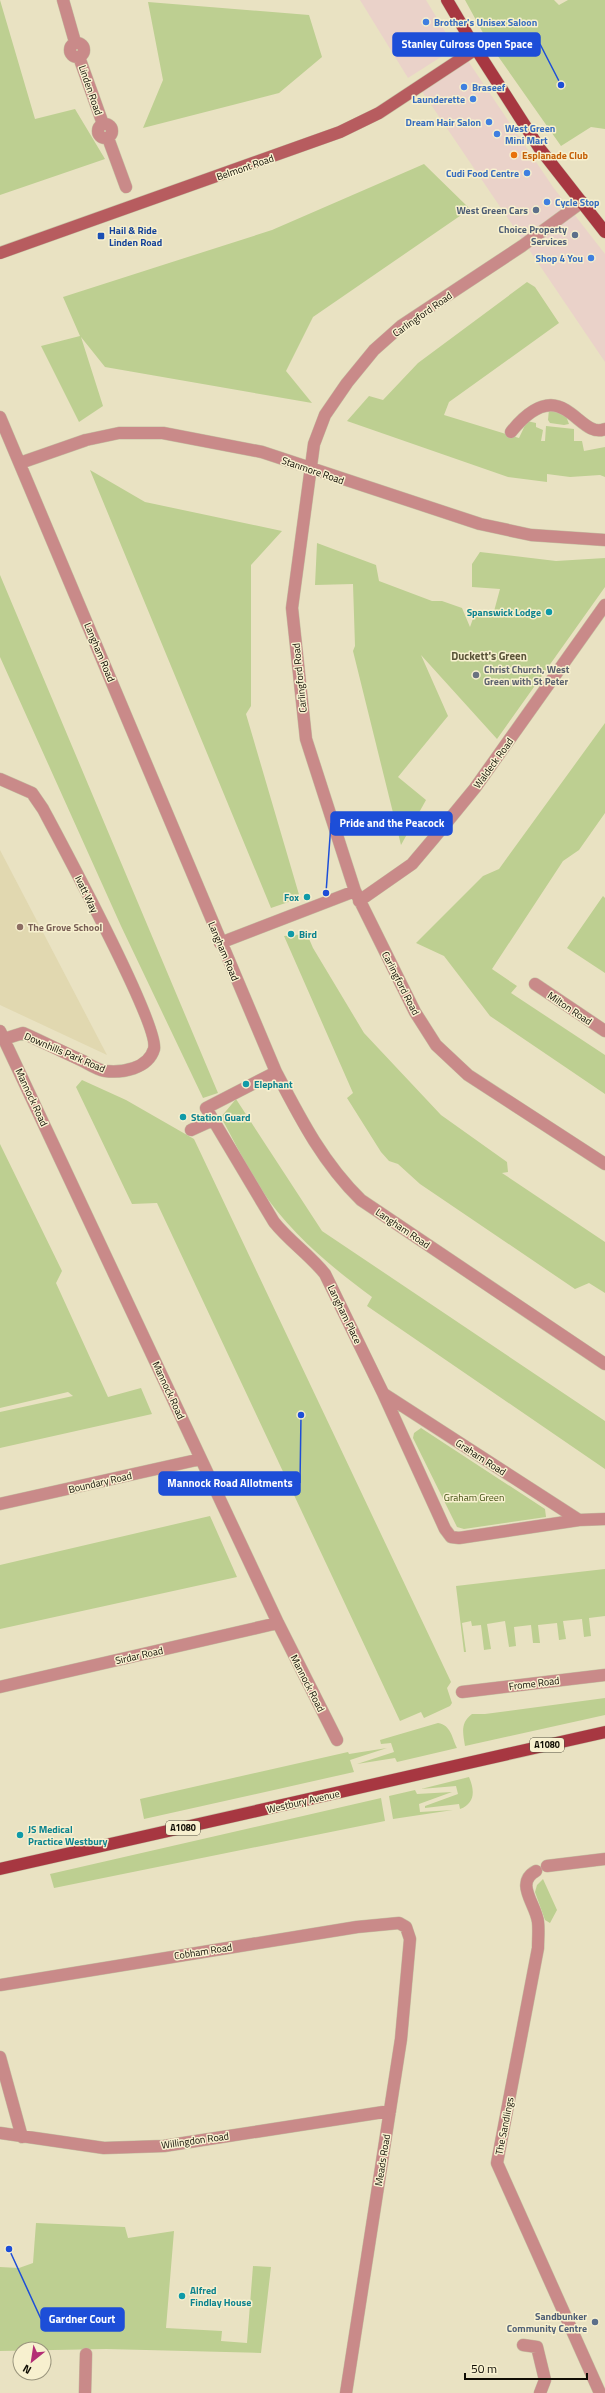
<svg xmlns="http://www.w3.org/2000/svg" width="605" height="2393" font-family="'Titillium Web',sans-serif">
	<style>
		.commercial { fill: #ead2c9 }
		.built { fill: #e1d8b0 }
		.green { fill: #bdcf91 }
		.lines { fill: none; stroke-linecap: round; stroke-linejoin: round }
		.minor-casing { stroke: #c6c0a3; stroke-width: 13 }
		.secondary-casing { stroke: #c6c0a3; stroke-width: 13 }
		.primary-casing { stroke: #c6c0a3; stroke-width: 13 }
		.minor { stroke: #c98a89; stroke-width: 12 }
		.secondary { stroke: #b75c5f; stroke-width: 12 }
		.primary { stroke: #a73741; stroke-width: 12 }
		.shop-dot { fill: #3f7fe0; stroke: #f7f0cf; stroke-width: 1.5 }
		.food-dot { fill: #e8710a; stroke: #f7f0cf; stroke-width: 1.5 }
		.service-dot { fill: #5c6f8a; stroke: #f7f0cf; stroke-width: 1.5 }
		.transit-dot { fill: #1a4fb4; stroke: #f7f0cf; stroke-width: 1.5 }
		.culture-dot { fill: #0f9aa8; stroke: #f7f0cf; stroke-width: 1.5 }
		.worship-dot { fill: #6b7280; stroke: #f7f0cf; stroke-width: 1.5 }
		.education-dot { fill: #8d6e63; stroke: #f7f0cf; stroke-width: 1.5 }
		.labels { text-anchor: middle; stroke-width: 3; stroke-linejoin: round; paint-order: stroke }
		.shield { fill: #f7f0cf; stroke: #555040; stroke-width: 1 }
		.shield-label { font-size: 9px; font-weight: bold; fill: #0f0c03 }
		.shop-label { font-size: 10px; font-weight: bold; fill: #366cbe; stroke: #f7f0cf; text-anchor: start }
		.street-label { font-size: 10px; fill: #0f0c03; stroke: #f7f0cf }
		.food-label { font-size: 10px; font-weight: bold; fill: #c56008; stroke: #f7f0cf; text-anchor: start }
		.service-label { font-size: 10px; font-weight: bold; fill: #4e5e75; stroke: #f7f0cf; text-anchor: end }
		.transit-label { font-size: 10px; font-weight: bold; fill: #164399; stroke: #f7f0cf; text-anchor: start }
		.culture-label { font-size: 10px; font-weight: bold; fill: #0d838f; stroke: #f7f0cf; text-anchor: start }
		.worship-label { font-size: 10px; font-weight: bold; fill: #5b616d; stroke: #f7f0cf; text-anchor: start }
		.education-label { font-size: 10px; font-weight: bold; fill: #785e54; stroke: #f7f0cf; text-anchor: start }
		.park-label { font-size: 10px; fill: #3f4d0f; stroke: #f7f0cf }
		.neighbourhood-label { font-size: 11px; font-weight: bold; fill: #595337; stroke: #f7f0cf }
		.leader { fill: none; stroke: #1d4ed8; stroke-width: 1.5 }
		.callout-dot { fill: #1d4ed8; stroke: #f7f0cf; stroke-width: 1.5 }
		.callout { fill: #1d4ed8; stroke: #1d4ed8; stroke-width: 1.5 }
		.callout-label { font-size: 11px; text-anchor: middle; font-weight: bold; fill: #fff }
	</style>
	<rect width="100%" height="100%" fill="#e9e2c2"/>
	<!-- commercial -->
	<path class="commercial" d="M 360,0 L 426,0 L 455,48 L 408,78 Z
		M 462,52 L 553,187 L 605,254 L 605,362 L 417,84 Z"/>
	<!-- built -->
	<path class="built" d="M 0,850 L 107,1055 L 0,1005 Z"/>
	<!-- green -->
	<path class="green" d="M 0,0 L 35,119 L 75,109 L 105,159 L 0,195 Z
		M 465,0 L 554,0 L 559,5 L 568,0 L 605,0 L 605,129 L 591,127 L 561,146 L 488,42 Z
		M 148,2 L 309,15 L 322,57 L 279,93 L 143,128 L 163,80 Z
		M 424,164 L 470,209 L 313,317 L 286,371 L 312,403 L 105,367 L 81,337 L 103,406 L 79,422 L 41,346 L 80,336 L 63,297 L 272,230 Z
		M 527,282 L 535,287 L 559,323 L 449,402 L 444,415 L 519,438 L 527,421 L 536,423 L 536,427 L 543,430 L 541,441 L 545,441 L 546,426 L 574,429 L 574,441 L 582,441 L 584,451 L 605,447 L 605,477 L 600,475 L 570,477 L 547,474 L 547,482 L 508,477 L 347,421 L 369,396 L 383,400 L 418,363 Z
		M 549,409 L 566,416 L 569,424 L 564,425 L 550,423 L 548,420 Z
		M 90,470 L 145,502 L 282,531 L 251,565 L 251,706 L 246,714 L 300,898 L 271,908 Z
		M 317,543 L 376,565 L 379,581 L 432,601 L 442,601 L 462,608 L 470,627 L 475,613 L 493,615 L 500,589 L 472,587 L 472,564 L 480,552 L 556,561 L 605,558 L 605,587 L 497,739 L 421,655 L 448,716 L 398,777 L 426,800 L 401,845 L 353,651 L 355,646 L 353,584 L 315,585 Z
		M 0,575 L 218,1093 L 203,1098 L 121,926 L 0,657 Z
		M 605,723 L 605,813 L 579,850 L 563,861 L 492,969 L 517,986 L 511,993 L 605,1055 L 605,1094 L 490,1016 L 444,956 L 416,943 L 483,876 L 499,869 Z
		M 603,896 L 605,898 L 605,973 L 567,948 Z
		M 307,934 L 313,948 L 364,1033 L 441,1115 L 507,1162 L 508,1172 L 502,1173 L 605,1242 L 605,1293 L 589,1283 L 575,1289 L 420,1184 L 398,1164 L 389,1161 L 381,1152 L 347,1098 L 353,1093 L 284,936 Z
		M 82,1080 L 126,1100 L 194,1139 L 451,1682 L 447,1688 L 452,1703 L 450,1706 L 424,1718 L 421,1712 L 400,1721 L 157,1203 L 132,1204 L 76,1087 Z
		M 236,1099 L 322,1231 L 605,1421 L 605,1469 L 367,1306 L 372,1297 C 331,1267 289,1232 261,1189 C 246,1166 234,1141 221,1117 Z
		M 0,1144 L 62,1271 L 56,1283 L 108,1397 L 141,1388 L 152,1414 L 0,1448 L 0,1412 L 73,1396 L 68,1392 L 0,1408 Z
		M 421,1428 L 545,1509 L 546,1517 L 464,1529 L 457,1527 L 413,1438 L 414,1433 Z
		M 210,1516 L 237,1577 L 0,1629 L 0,1565 Z
		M 605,1569 L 605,1616 L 589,1618 L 591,1636 L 584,1637 L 582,1619 L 563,1621 L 566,1639 L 559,1640 L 557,1623 L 538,1625 L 540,1643 L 533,1643 L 531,1625 L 514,1627 L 516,1646 L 509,1647 L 505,1621 L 487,1624 L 491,1649 L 484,1650 L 481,1625 L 472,1626 L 471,1621 L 462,1623 L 466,1652 L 464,1652 L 456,1586 Z
		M 605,1698 L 605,1715 L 465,1746 C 463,1733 460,1723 472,1714 L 485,1714 Z
		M 438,1723 C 451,1725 452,1738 457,1748 L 397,1762 L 395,1758 L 357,1764 L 394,1752 L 391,1743 L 381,1744 L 380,1740 Z
		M 387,1748 L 350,1760 L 354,1772 L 144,1819 L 140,1799 L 348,1752 L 349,1754 Z
		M 469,1777 C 475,1791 475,1803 460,1809 L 459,1804 L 425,1808 L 425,1806 L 458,1794 L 456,1786 L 421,1789 Z
		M 415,1790 L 417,1794 L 452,1792 L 419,1804 L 420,1812 L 453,1810 L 393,1819 L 389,1796 Z
		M 381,1798 L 385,1821 L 54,1888 L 50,1874 Z
		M 543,1879 L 557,1910 L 550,1923 L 545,1920 L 535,1892 L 537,1885 Z
		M 36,2223 L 125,2227 L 128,2238 L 174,2231 L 166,2328 L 222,2331 L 221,2341 L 247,2343 L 253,2266 L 271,2267 L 261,2353 L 106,2349 L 0,2351 L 0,2267 L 19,2268 L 33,2263 Z"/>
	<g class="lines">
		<defs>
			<path id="minor" d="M 63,0 L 75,42
				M70 50a7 7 0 1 1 14 0a7 7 0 1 1-14 0Z
				M 79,57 L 103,124
				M98 131a7 7 0 1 1 14 0a7 7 0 1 1-14 0Z
				M 108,138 L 126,187
				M 582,202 L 522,246 L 401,326 L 374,350 L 347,383 L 325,415 L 314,444 L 292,608 L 306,739 L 355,891 L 415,1012 L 436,1045 L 468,1075 L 605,1164
				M 0,417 L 276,1072 C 300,1118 323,1163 361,1200 L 605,1364
				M 511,432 C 563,368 578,441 605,429
				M 20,463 L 86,440 L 119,433 L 163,433 L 262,452 L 480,524 L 531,535 L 605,540
				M 0,779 L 32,793 L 43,809 C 60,841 160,1026 154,1049 C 148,1069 122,1073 105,1071 C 98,1070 90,1065 83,1061 C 63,1052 43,1042 23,1033 L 4,1039
				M 359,901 L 412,864 L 434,838 L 475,788 L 605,605
				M 220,943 L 355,891
				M 535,984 L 605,1031
				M 0,1031 L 278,1623 L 337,1740
				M 276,1072 L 206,1108 L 274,1222 C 289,1241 310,1255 325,1274 L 383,1393 L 445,1529 L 451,1537 L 459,1538 L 579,1520 L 605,1519
				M 191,1130 L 213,1120
				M 384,1394 L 579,1520
				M 0,1504 L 201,1459
				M 0,1687 L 278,1623
				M 462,1692 L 605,1675
				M 547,1866 L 605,1859
				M 536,1871 C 514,1883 536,1904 538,1922 C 539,1930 538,1939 538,1948 L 497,2163 L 600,2393
				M 0,1985 L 357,1927 L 399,1923 L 406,1927 L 410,1939 L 401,2039 L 346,2393
				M 0,2057 L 22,2137
				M 0,2133 L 104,2148 L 164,2146 L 390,2111
				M 523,2345 L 537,2347 L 545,2380 L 540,2393
				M 85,2393 L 86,2354"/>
			<path id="secondary" d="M 0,253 L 340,132 L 379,113 L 476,49"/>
			<path id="primary" d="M 447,0 L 476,49 L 540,149 L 605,232
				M 0,1869 L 605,1732"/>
		</defs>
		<!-- minor casing -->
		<use href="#minor" class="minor-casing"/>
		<!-- secondary casing -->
		<use href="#secondary" class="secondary-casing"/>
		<!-- primary casing -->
		<use href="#primary" class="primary-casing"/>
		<!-- minor -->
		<use href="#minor" class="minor"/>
		<!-- secondary -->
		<use href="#secondary" class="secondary"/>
		<!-- primary -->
		<use href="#primary" class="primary"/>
	</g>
	<!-- markers -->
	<g class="shop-dot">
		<circle cx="426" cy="22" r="4"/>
		<circle cx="464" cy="87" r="4"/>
		<circle cx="473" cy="99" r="4"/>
		<circle cx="489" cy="122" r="4"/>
		<circle cx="497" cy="134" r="4"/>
		<circle cx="527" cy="173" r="4"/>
		<circle cx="547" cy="202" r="4"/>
		<circle cx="591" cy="258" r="4"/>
	</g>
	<circle class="food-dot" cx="514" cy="155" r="4"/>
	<g class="service-dot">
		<circle cx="536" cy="210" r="4"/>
		<circle cx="575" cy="235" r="4"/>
		<circle cx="595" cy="2322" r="4"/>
	</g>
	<rect class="transit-dot" x="97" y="232" width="8" height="8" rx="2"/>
	<g class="culture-dot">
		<circle cx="549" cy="612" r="4"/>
		<circle cx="307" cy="897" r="4"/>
		<circle cx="291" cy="934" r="4"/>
		<circle cx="246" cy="1084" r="4"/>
		<circle cx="183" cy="1117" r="4"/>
		<circle cx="20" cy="1835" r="4"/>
		<circle cx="182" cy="2296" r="4"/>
	</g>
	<circle class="worship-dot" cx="476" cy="675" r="4"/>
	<circle class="education-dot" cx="20" cy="927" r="4"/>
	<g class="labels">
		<!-- shield labels -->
		<g class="shield">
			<rect x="530" y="1738" width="34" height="14" rx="3"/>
			<rect x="166" y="1821" width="34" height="14" rx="3"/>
		</g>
		<g class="shield-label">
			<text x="547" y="1748">A1080</text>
			<text x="183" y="1831">A1080</text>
		</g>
		<!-- shop labels -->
		<g class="shop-label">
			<text x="434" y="26">Brother's Unisex Saloon</text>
			<text x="472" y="91">Braseef</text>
			<text x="465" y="103" text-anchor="end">Launderette</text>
			<text x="481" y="126" text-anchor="end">Dream Hair Salon</text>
			<text x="505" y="132">West Green<tspan x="505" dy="12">Mini Mart</tspan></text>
			<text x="519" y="177" text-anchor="end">Cudi Food Centre</text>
			<text x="555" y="206">Cycle Stop</text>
			<text x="583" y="262" text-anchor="end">Shop 4 You</text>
		</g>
		<!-- street labels -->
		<g class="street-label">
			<text transform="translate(91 90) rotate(71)" y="4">Linden Road</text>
			<text transform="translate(245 167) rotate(-19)" y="4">Belmont Road</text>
			<text transform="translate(422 314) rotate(-35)" y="4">Carlingford Road</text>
			<text transform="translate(313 470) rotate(19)" y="4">Stanmore Road</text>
			<text transform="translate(100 652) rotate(67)" y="4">Langham Road</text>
			<text transform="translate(299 678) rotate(-96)" y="4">Carlingford Road</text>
			<text transform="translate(493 763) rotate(-54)" y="4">Waldeck Road</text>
			<text transform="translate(87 894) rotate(64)" y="4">Ivatt Way</text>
			<text transform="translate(224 951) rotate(67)" y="4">Langham Road</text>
			<text transform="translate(401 983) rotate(63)" y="4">Carlingford Road</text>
			<text transform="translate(570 1008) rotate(34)" y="4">Milton Road</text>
			<text transform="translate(65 1052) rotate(23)" y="4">Downhills Park Road</text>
			<text transform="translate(32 1097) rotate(65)" y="4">Mannock Road</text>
			<text transform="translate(403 1228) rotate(34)" y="4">Langham Road</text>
			<text transform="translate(345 1314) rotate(64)" y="4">Langham Place</text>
			<text transform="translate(169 1390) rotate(65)" y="4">Mannock Road</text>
			<text transform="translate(481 1457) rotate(33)" y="4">Graham Road</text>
			<text transform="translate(100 1482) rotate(-13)" y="4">Boundary Road</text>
			<text transform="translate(139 1655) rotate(-13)" y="4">Sirdar Road</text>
			<text transform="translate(308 1683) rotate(63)" y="4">Mannock Road</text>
			<text transform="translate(534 1683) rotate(-7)" y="4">Frome Road</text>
			<text transform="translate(303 1801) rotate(-13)" y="4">Westbury Avenue</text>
			<text transform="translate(203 1951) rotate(-9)" y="4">Cobham Road</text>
			<text transform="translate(504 2126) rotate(-79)" y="4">The Sandlings</text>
			<text transform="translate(195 2140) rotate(-8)" y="4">Willingdon Road</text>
			<text transform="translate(382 2160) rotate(-81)" y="4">Meads Road</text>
		</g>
		<!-- food labels -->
		<g class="food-label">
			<text x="522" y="159">Esplanade Club</text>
		</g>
		<!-- service labels -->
		<g class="service-label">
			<text x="528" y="214">West Green Cars</text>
			<text x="567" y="233">Choice Property<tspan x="567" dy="12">Services</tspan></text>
			<text x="587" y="2320">Sandbunker<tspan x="587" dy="12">Community Centre</tspan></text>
		</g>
		<!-- transit labels -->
		<g class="transit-label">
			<text x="109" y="234">Hail &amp; Ride<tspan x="109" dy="12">Linden Road</tspan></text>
		</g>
		<!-- culture labels -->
		<g class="culture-label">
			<text x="541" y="616" text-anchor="end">Spanswick Lodge</text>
			<text x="299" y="901" text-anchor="end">Fox</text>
			<text x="299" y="938">Bird</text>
			<text x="254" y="1088">Elephant</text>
			<text x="191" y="1121">Station Guard</text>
			<text x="28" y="1833">JS Medical<tspan x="28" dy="12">Practice Westbury</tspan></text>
			<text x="190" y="2294">Alfred<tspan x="190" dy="12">Findlay House</tspan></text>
		</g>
		<!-- worship labels -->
		<g class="worship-label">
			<text x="484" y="673">Christ Church, West<tspan x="484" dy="12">Green with St Peter</tspan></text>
		</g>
		<!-- education labels -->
		<g class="education-label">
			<text x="28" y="931">The Grove School</text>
		</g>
		<!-- park labels -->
		<g class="park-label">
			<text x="474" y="1501">Graham Green</text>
		</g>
		<!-- neighbourhood labels -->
		<g class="neighbourhood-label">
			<text x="489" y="660">Duckett's Green</text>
		</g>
	</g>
	<!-- callouts -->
	<path class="leader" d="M561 85L540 44M326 893L331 823M301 1415L300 1483M9 2249L41 2319"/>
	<g class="callout-dot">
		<circle cx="561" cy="85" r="4"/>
		<circle cx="326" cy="893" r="4"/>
		<circle cx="301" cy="1415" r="4"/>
		<circle cx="9" cy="2249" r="4"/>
	</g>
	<g class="callout">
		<rect x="393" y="33" width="147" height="23" rx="4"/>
		<rect x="331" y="812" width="121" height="23" rx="4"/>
		<rect x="159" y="1472" width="141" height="23" rx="4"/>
		<rect x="41" y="2308" width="83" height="23" rx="4"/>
	</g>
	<g class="callout-label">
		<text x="467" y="48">Stanley Culross Open Space</text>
		<text x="392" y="827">Pride and the Peacock</text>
		<text x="230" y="1487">Mannock Road Allotments</text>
		<text x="82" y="2323">Gardner Court</text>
	</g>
	<!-- north arrow -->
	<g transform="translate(32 2361) rotate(210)"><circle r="19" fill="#f7f0cf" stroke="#9a957d"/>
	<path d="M0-3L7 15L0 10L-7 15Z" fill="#b32e75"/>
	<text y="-6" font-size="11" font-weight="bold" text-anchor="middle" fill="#0f0c03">N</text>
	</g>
	<!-- scale -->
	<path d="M465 2373v6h122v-6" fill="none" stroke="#0f0c03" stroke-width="2"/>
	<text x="471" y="2373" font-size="12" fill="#0f0c03" stroke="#f7f0cf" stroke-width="3" paint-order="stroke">50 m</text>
</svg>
